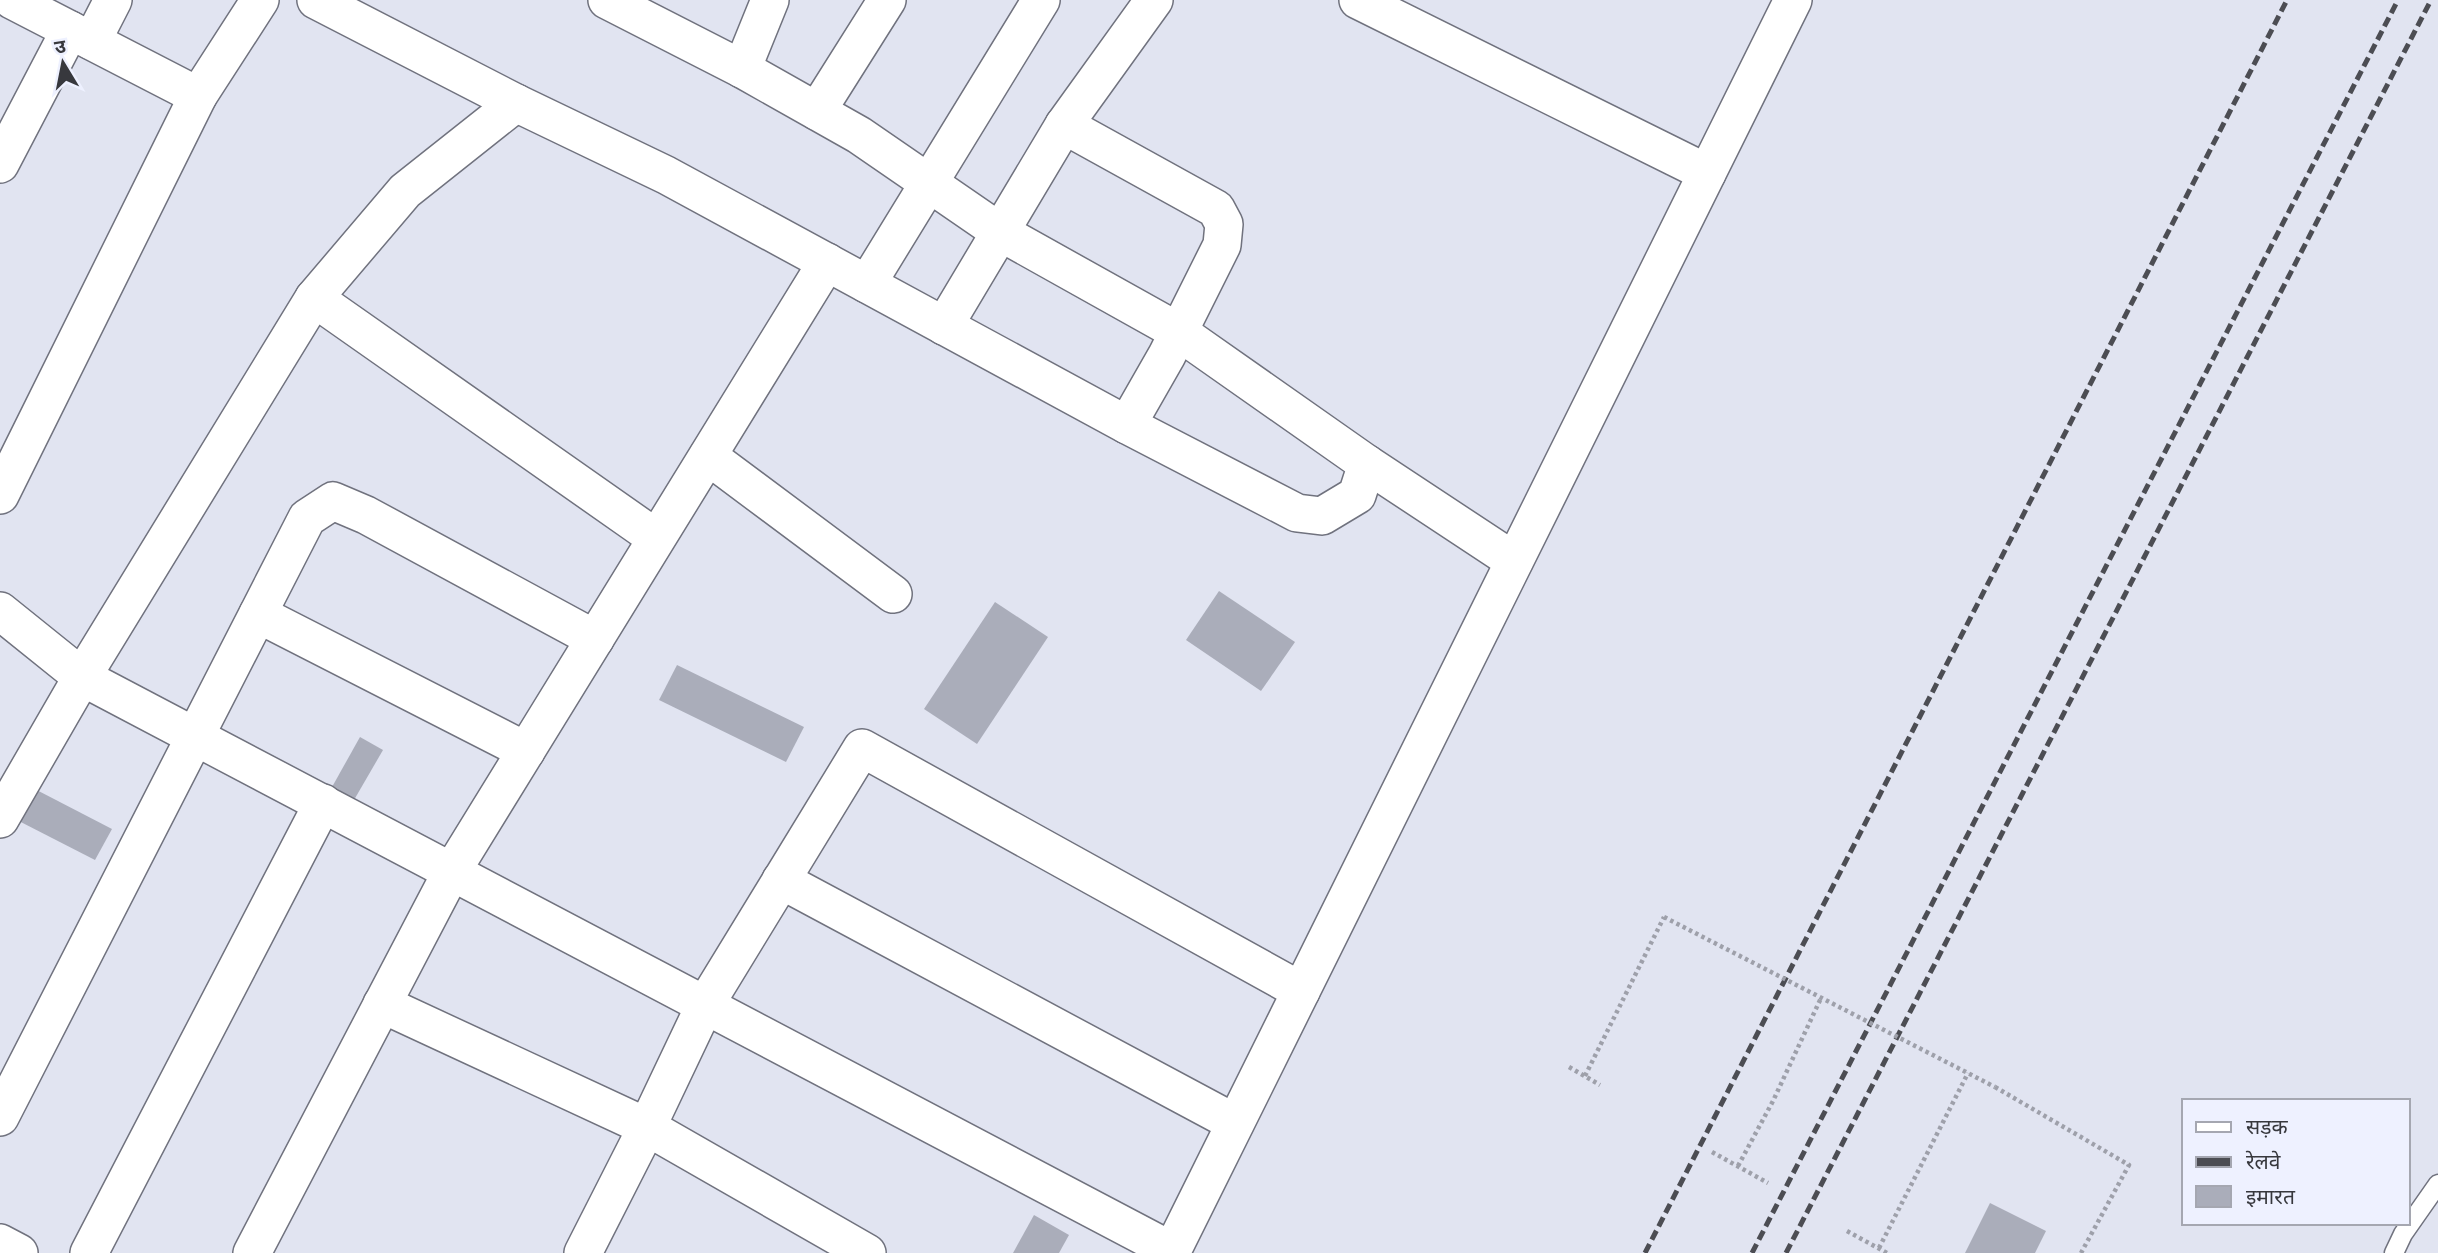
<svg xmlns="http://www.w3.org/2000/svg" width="2438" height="1253" font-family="Lato,'Noto Sans Devanagari',sans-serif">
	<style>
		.building { fill: #aaadba }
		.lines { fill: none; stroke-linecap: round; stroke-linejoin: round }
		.lane-casing { stroke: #70727e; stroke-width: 21 }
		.street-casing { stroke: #70727e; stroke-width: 40 }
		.path { stroke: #9ea0aa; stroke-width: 4.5; stroke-dasharray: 3.5 3.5; stroke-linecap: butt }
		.lane { stroke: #fff; stroke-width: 18 }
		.street { stroke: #fff; stroke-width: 37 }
		.rail { stroke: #4c4d53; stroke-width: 5; stroke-dasharray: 10 5; stroke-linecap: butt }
		.path-bridge { stroke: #9ea0aa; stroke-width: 4.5; stroke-dasharray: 3.5 3.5; stroke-linecap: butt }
	</style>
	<rect width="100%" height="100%" fill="#e1e4f1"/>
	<g class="building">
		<polygon points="1219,591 1295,642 1261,691 1186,640"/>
		<polygon points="995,602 1048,637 977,744 924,709"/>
		<polygon points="677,665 804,727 786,762 659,700"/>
		<polygon points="360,737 383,750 354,800 332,787"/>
		<polygon points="27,785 112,829 95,860 11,817"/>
		<polygon points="1990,1203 2046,1231 2035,1253 1965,1253"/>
		<polygon points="1034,1215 1069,1235 1059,1253 1013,1253"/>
	</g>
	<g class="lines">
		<defs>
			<polyline id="lane" points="2394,1253 2403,1234 2438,1184"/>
			<g id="street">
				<polyline points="12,0 198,96"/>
				<polyline points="316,0 516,103 666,175 1127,425 1297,513 1322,516 1357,495 1367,464 1179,332 1000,232 859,135 742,69 607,0"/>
				<polyline points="1358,0 1707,173"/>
				<polyline points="92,41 113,0"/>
				<polyline points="742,69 770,0"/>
				<polyline points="817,111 887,0"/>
				<polyline points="1064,125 1216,209 1224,224 1222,245 1167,355 1127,425"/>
				<polyline points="0,164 70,30"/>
				<polyline points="867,284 1041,0"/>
				<polyline points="314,298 656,538"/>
				<polyline points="944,326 1064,125 1154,0"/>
				<polyline points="708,456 893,594"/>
				<polyline points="1367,464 1514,561"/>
				<polyline points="0,495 198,96 260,0"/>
				<polyline points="0,611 82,677 1172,1251"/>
				<polyline points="258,614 526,751"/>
				<polyline points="0,819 82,677 314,298 405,191 516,103"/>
				<polyline points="781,880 1235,1123"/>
				<polyline points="382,1004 647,1127 867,1253"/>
				<polyline points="0,1117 307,518 333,501 366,515 595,639"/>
				<polyline points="0,1243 19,1253"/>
				<polyline points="89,1253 323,803"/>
				<polyline points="252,1253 452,871 827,262"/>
				<polyline points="583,1253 647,1127 705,1005 862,748 1301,991"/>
				<polyline points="1171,1253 1793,0"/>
			</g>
		</defs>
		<use href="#lane" class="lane-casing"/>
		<use href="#street" class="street-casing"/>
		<g class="path">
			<polyline points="1569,1067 1600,1085"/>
			<polyline points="1585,1076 1664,917"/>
			<polyline points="1995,1087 2129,1165 2081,1253"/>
			<polyline points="1712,1152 1768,1183"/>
			<polyline points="1738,1166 1773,1101 1821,998"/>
			<polyline points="1847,1231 1887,1253"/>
			<polyline points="1879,1248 1968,1073"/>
		</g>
		<use href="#lane" class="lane"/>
		<use href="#street" class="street"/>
		<g class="rail">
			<polyline points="1645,1253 2287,0"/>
			<polyline points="1752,1253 2398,0"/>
			<polyline points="1786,1253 2431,0"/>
		</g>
		<polyline class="path-bridge" points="1664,917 1995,1087"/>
	</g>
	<rect x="2182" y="1099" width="228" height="126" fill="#eef1ff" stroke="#a5a7b1" stroke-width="2"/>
	<rect x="2196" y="1122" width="35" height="10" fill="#ffffff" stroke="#a5a7b1" stroke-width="2"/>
	<text x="2246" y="1134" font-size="21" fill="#37383d">सड़क</text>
	<rect x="2196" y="1157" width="35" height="10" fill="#4c4d53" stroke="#a5a7b1" stroke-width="2"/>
	<text x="2246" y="1169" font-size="21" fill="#37383d">रेलवे</text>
	<rect x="2196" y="1186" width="35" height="21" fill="#aaadba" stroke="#a5a7b1" stroke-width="2"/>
	<text x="2246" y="1204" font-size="21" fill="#37383d">इमारत</text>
	<g transform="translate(63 63) rotate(350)" stroke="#eef1ff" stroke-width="5" paint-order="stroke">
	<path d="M0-5L12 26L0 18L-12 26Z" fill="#37383d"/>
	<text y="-10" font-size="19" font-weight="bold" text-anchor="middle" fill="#37383d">उ</text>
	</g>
</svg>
